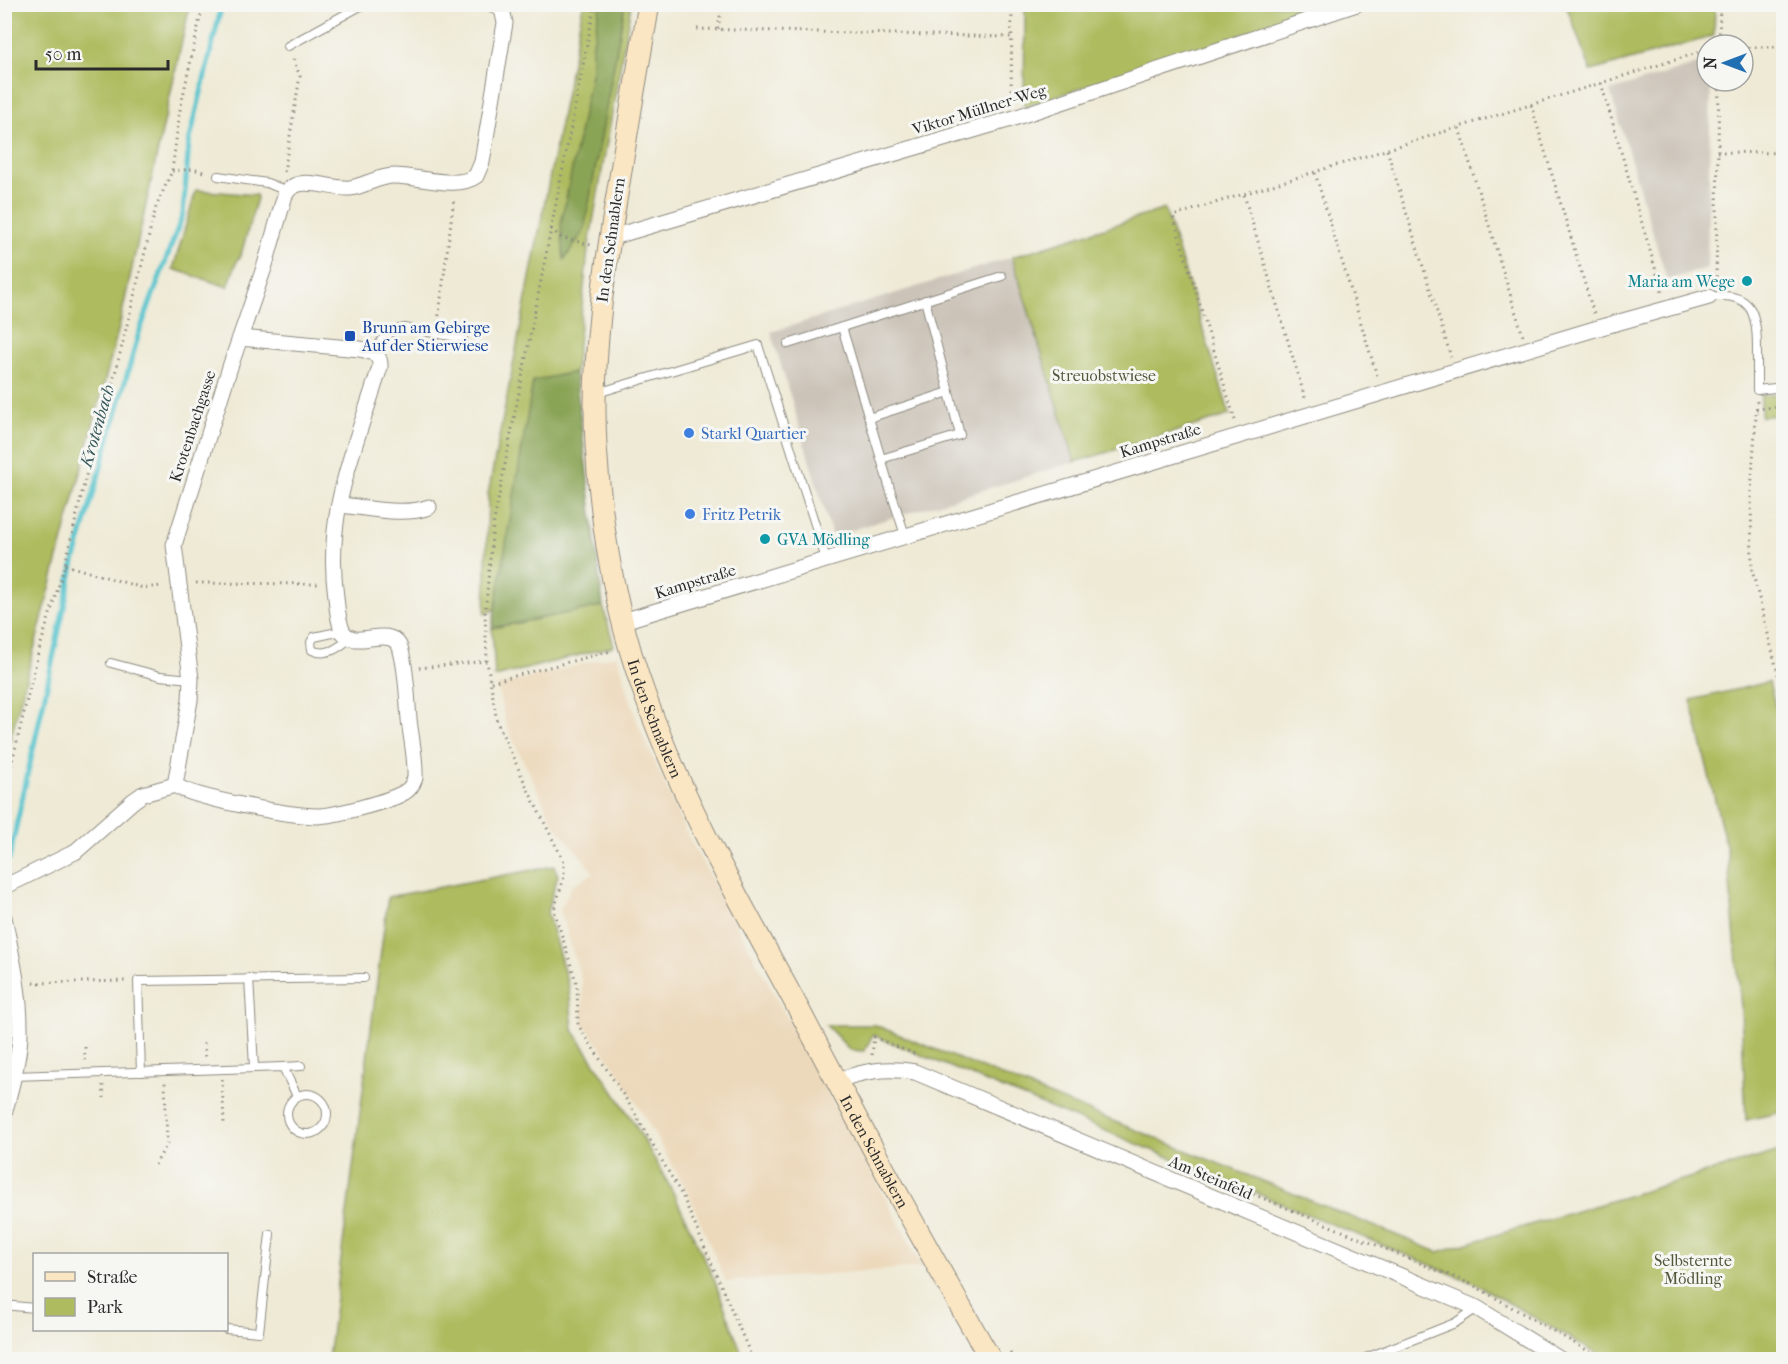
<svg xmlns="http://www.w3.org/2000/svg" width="1788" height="1364" font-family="'IM FELL French Canon',serif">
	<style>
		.built { fill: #ecd8ba }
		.industrial { fill: #cbc3b8 }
		.green { fill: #aebc5f; stroke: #6c7445; stroke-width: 1.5 }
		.forest { fill: #8aa456; stroke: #5a6840; stroke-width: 1.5 }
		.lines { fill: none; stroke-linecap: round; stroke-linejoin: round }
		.stream { stroke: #58c5cf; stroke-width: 5 }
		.lane-casing { stroke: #8d8a80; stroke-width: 10 }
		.street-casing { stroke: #8d8a80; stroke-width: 17 }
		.secondary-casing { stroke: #8d8a80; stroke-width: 23 }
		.path { stroke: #8d8a80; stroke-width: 3; stroke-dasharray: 1.5 4.5; stroke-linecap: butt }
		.lane { stroke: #fff; stroke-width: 8 }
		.street { stroke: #fff; stroke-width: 15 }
		.secondary { stroke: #fbe6c3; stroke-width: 21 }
		.culture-dot { fill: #0f9aa8; stroke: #f6f6f2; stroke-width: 2 }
		.transit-dot { fill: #1a4fb4; stroke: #f6f6f2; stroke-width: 2 }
		.shop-dot { fill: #3f7fe0; stroke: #f6f6f2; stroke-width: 2 }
		.labels { text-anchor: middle; stroke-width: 6; stroke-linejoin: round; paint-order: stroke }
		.street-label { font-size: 16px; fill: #2b2b2b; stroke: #f6f6f2 }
		.culture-label { font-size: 16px; fill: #0d838f; stroke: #f6f6f2; text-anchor: end }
		.transit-label { font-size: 16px; fill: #164399; stroke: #f6f6f2; text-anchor: start }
		.park-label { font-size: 16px; fill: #52563b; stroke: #f6f6f2 }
		.shop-label { font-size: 16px; fill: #366cbe; stroke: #f6f6f2; text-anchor: start }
		.water-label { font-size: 18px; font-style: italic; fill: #38595c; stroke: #f6f6f2 }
	</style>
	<rect width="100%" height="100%" fill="#f6f6f2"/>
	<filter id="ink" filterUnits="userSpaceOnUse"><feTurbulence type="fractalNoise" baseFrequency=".0167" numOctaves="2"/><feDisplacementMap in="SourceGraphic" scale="12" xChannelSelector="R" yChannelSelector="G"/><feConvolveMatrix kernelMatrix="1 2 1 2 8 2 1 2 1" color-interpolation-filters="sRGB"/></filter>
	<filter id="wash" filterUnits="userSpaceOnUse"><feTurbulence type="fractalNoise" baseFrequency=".008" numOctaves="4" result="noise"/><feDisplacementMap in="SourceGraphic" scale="24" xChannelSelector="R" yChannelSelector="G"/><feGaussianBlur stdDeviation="1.35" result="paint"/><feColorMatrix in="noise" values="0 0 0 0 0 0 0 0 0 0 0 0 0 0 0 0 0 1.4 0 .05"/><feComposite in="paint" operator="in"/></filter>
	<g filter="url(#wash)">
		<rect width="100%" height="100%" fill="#efead6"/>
		<polygon class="built" points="617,655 638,724 686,832 923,1267 726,1282 689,1195 620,1074 583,1023 582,982 560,910 572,885 594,873 554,824 506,725 497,686"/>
		<g class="industrial">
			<polygon points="1707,61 1707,81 1711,81 1707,268 1667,280 1610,91"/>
			<polygon points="1012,257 1075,462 832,536 771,332"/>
		</g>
		<g class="green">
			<polygon points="5,4 190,5 119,327 5,759"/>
			<polygon points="583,5 631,5 588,250 575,372 541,587 485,614 488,494"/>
			<polygon points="1025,5 1330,5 1024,107"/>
			<polygon points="1566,5 1715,5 1714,36 1591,71"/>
			<polygon points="196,190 256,195 257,198 240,258 238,258 228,287 173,269"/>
			<polygon points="1165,209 1230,415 1075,462 1012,257"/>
			<polygon points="1783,393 1783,414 1761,417 1761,396"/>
			<polygon points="603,606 614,646 495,677 492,628"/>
			<polygon points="1769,682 1784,741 1783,1112 1746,1120 1741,1008 1727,850 1691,700"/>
			<polygon points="554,866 558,875 547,912 569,988 573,1030 633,1121 674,1194 714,1279 744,1359 328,1359 388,897"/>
			<polygon points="826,1025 875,1025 1438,1252 1783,1150 1783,1359 1606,1359 1474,1283 873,1035 864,1051 850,1050"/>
		</g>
		<g class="forest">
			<polygon points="600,5 625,5 584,231 564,260 561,224 592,69 592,48"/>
			<polygon points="575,372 603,606 492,628 533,381"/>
		</g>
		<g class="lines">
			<polyline class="stream" points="9,859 74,562 139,333 183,214 189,143 222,4"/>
		</g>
	</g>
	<g filter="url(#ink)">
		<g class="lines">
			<defs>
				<g id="lane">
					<polyline points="288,46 364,4"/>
					<polyline points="218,176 267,183 287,191"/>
					<path d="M1709,297C1751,291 1757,312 1757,347C1757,362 1757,376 1757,390L1784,387"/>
					<polyline points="925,300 949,392"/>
					<polyline points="842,327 1002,276"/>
					<polyline points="788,344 842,327 890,489 905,535"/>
					<path d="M375,353C381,338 388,330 405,328L463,338"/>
					<polyline points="597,393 758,345 826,559"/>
					<polyline points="869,418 949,392 960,435 881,459"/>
					<path d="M342,631L314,637L311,642L312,650C326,657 339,648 350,638"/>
					<polyline points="111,663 160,676 191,679"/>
					<polyline points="249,978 254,1067"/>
					<polyline points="4,996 18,1000"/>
					<polyline points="283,1067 301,1066"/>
					<polyline points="141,1072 138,981 364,978"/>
					<polyline points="13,1076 283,1067 297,1096"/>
					<circle cx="307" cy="1114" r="20"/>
					<polyline points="4,1305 34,1308"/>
					<polyline points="226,1329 259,1332 270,1234"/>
					<polyline points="1361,1360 1455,1323 1477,1308"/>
				</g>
				<g id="street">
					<polyline points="609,238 1011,119 1357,4"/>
					<path d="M339,505C367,507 402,517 429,507"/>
					<polyline points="623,621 1598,328 1709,297"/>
					<path d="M175,785L190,700L191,679L174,545L230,367L265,265L285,195C297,172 330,190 350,188C365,186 378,176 394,176C418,176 457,190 476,176L482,162L505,23L502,9L492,4"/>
					<path d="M175,785C192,798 292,816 317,816C333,816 391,801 405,792C410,789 413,784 415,778C416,758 411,739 409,719C407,697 407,673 401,651C400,645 396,640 390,638C376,633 353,647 343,632C338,622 337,608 336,597C324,512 356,446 380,367C381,353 371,352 360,349L240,338"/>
					<polyline points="4,887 75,852 133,801 143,794 175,785"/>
					<path d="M4,917C11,953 20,990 20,1027C21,1054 11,1087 4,1114"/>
					<path d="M836,1081C863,1071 886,1067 915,1072L1477,1308L1561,1360"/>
				</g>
				<g id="secondary">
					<path id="s1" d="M649,4C639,62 629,119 620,177C605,265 591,355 596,445C601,531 617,620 647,701C686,809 744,908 798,1008C860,1126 924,1244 991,1360"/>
				</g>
			</defs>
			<use href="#lane" class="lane-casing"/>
			<use href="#street" class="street-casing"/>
			<use href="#secondary" class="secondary-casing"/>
			<g class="path">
				<polyline points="595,4 493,526 485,614 487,661 497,722 529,792 564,862 564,877 554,910 577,985 578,1025 633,1110 683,1197 753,1360"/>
				<polyline points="697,29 1011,37"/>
				<polyline points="718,29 722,4"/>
				<polyline points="1719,45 1720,4"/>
				<polyline points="1743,47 1784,47"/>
				<polyline points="1601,83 1663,295"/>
				<polyline points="1011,102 1012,4"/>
				<polyline points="1531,105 1594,314"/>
				<polyline points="1459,128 1523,336"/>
				<polyline points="1387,150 1451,357"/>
				<polyline points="1717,152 1784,153"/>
				<polyline points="172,171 193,169 207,173"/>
				<polyline points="284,172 300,76 292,56"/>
				<polyline points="1315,173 1378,379"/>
				<polyline points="1244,195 1306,401"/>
				<polyline points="551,229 560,237 591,245"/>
				<polyline points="1716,283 1719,81"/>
				<polyline points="438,322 454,198"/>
				<polyline points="1757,401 1751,492 1752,570 1784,698"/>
				<polyline points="1756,409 1784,406"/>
				<polyline points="1235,420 1173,216 1707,50"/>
				<polyline points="65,565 143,588 162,586"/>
				<polyline points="196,583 318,584"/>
				<polyline points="419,668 487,661"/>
				<polyline points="491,682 611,651"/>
				<polyline points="4,795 39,650 65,565 93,446 113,382 156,207 172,171 180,110 203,4"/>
				<polyline points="33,983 126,981"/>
				<polyline points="204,1043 205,1059"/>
				<polyline points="85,1047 85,1060"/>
				<polyline points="872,1055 874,1037 917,1055"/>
				<polyline points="222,1079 224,1123"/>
				<polyline points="103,1085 104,1098"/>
				<polyline points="155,1165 167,1144 165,1082"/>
				<polyline points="1231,1185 1473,1285 1604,1360"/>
				<polyline points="1010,1353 1014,1360"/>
			</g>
			<use href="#lane" class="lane"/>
			<use href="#street" class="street"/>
			<use href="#secondary" class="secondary"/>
		</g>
	</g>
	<g class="culture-dot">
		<circle cx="1747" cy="281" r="6"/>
		<circle cx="765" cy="539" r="6"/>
	</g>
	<rect class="transit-dot" x="344" y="330" width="12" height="12" rx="3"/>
	<g class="shop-dot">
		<circle cx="689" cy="433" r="6"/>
		<circle cx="690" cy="514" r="6"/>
	</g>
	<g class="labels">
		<g class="street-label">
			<text transform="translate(979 109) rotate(-17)" y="6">Viktor Müllner-Weg</text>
			<text transform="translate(610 240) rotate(-82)" y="6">In den Schnablern</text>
			<text transform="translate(192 426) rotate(-72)" y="6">Krotenbachgasse</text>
			<text transform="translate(1160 440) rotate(-17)" y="6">Kampstraße</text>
			<text transform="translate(695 581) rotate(-17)" y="6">Kampstraße</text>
			<text dy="6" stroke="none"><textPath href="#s1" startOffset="726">In den Schnablern</textPath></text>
			<text dy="6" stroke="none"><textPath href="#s1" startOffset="1212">In den Schnablern</textPath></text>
			<text transform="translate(1211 1177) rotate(23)" y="6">Am Steinfeld</text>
		</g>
		<g class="culture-label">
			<text x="1735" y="287">Maria am Wege</text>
			<text x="777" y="545" text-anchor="start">GVA Mödling</text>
		</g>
		<g class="transit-label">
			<text x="362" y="333">Brunn am Gebirge<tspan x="362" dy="18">Auf der Stierwiese</tspan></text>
		</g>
		<g class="park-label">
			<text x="1104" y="381">Streuobstwiese</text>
			<text x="1693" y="1266">Selbsternte<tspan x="1693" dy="18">Mödling</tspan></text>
		</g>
		<g class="shop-label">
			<text x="701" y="439">Starkl Quartier</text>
			<text x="702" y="520">Fritz Petrik</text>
		</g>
		<g class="water-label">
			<text transform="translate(97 426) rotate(-74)" y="6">Krotenbach</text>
		</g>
	</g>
	<rect width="1788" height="1364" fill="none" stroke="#f6f6f2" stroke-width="24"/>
	<rect x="33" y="1253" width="195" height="78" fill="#f6f6f2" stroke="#a5a5a2" stroke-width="1.5"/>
	<rect x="45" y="1272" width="30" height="9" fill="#fbe6c3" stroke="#a5a5a2" stroke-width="1.5"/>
	<text x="87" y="1283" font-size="18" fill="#2b2b2b">Straße</text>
	<rect x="45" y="1298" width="30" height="18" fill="#aebc5f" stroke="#a5a5a2" stroke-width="1.5"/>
	<text x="87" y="1313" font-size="18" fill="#2b2b2b">Park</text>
	<g transform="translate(1725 63) rotate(270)"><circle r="28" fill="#f6f6f2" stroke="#a5a5a2" stroke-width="1.5"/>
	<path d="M0-4.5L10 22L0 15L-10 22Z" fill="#1f6fb2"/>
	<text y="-9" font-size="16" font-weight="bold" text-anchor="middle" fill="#2b2b2b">N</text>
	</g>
	<path d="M36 60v9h132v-9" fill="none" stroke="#2b2b2b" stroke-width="3"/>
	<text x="45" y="60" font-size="18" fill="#2b2b2b" stroke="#f6f6f2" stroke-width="4.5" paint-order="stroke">50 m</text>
</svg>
